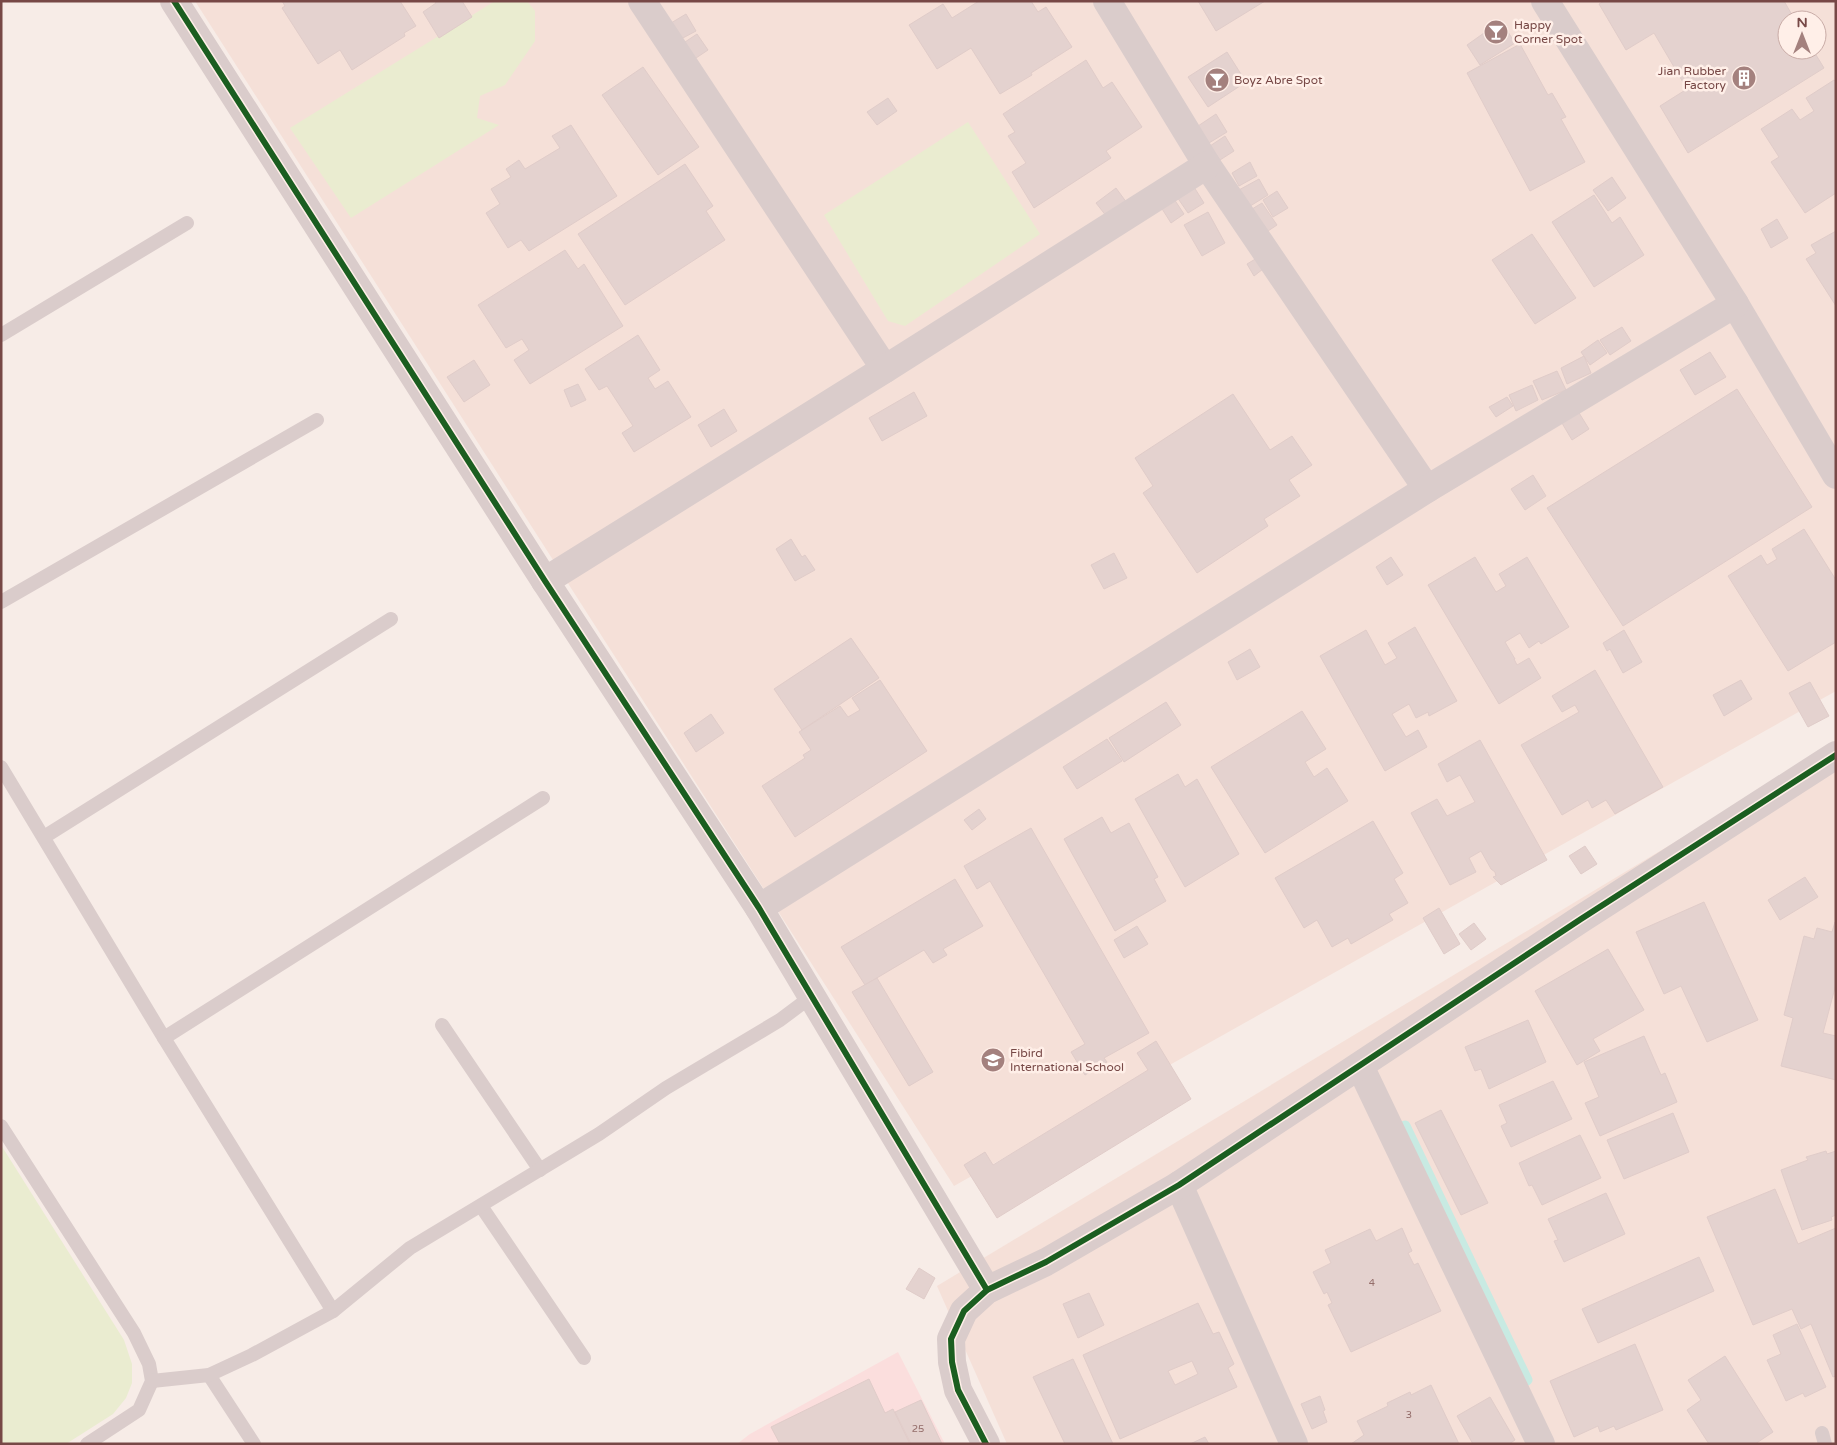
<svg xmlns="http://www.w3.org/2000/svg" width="1837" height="1445" font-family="'Varela Round',sans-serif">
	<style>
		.residential { fill: #f5e0d8; fill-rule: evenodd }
		.commercial { fill: #fbdedd }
		.green { fill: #eaecd0 }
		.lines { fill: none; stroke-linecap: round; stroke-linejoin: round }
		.stream { stroke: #c8eae2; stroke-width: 11 }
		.building { fill: #e4d2cf; stroke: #e0ccc9; fill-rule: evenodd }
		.service { stroke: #dacccb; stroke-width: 14 }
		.minor { stroke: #dacccb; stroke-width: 28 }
		.cycleway-casing { stroke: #ffefe8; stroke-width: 9 }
		.cycleway { stroke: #1b5e20; stroke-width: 6 }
		.labels { text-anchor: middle; stroke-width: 5; stroke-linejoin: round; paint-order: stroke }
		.number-label { font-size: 10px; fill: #946d6a }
		.poi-label { font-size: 12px; fill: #774846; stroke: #ffefe8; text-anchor: start }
	</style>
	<rect width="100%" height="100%" fill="#f7ece7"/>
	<g class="residential">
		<path d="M195,1H1836V691L954,1186ZM1787,20H1817V50H1787Z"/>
		<polygon points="1836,745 1836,1444 1007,1444 937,1286"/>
	</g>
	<polygon class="commercial" points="898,1352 945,1444 737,1444 750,1434"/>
	<g class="green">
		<polygon points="495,1 527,1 535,11 535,41 505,85 480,96 477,118 499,125 351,218 290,128"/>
		<polygon points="968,122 1040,234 905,326 888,321 824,215"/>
		<polygon points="1,1145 124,1340 132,1364 132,1383 126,1398 113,1414 66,1444 1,1444"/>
	</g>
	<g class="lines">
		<polyline class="stream" points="1405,1126 1527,1380"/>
	</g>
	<g class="building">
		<polygon points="282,1 400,1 416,26 404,33 405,36 352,70 340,50 318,64 282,8 285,6"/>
		<polygon points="435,1 462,1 472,17 439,38 423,12 436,3"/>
		<polygon points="979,1 1031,1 1038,12 1046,7 1072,47 1031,73 1032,75 1000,94 971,48 937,69 909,25 943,4 952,18"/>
		<polygon points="1198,1 1265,1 1216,31"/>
		<polygon points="1604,1 1784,1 1795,20 1787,20 1787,50 1813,50 1824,68 1688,153 1660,106 1687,89 1654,33 1626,50 1599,4"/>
		<polygon points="686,14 696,31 681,39 671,23"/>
		<polygon points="1501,21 1515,43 1480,65 1467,45"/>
		<polygon points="697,34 708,50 693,60 682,44"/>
		<polygon points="1520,44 1548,95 1552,93 1566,117 1561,119 1585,162 1530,191 1467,73"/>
		<polygon points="1227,52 1246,82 1208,107 1188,77"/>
		<polygon points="1086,60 1103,88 1112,82 1142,127 1106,151 1111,158 1034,208 1012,172 1026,163 1008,136 1015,132 1003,114"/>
		<polygon points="643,67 699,147 658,175 602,95"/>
		<polygon points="1834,80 1836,82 1836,193 1805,213 1771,162 1779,157 1761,129 1792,109 1800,120 1814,111 1806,98"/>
		<polygon points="888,98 897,111 877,125 867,112"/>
		<polygon points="1216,114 1227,132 1209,143 1198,126"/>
		<polygon points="571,125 617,196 529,251 521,240 508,248 486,213 500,204 491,189 511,177 506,169 519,160 525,169 560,148 552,136"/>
		<polygon points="1225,136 1234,151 1220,160 1210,146"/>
		<polygon points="1250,162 1257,176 1239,186 1232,173"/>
		<polygon points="685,164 713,206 706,211 725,240 625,305 578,234"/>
		<polygon points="1612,177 1626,198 1608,211 1593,190"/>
		<polygon points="1259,179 1268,195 1247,208 1237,191"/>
		<polygon points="1194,187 1204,203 1188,213 1177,197"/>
		<polygon points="1116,188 1127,203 1107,217 1096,203"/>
		<polygon points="1277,191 1288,208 1273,217 1263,200"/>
		<polygon points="1594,195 1612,223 1620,217 1644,255 1594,287 1552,222"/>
		<polygon points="1172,196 1184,214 1171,223 1159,204"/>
		<polygon points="1262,203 1277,225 1262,235 1247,212"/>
		<polygon points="1208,212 1225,243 1202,256 1184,225"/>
		<polygon points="1777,219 1788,238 1771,248 1761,229"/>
		<polygon points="1836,231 1836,306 1806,259 1816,253 1811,245"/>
		<polygon points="1532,234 1576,298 1535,324 1492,260"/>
		<polygon points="565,250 578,269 584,264 623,326 530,384 514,360 529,350 522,339 506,348 478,305"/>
		<polygon points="1257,258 1263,269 1254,276 1247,264"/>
		<polygon points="1622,327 1631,341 1610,355 1600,340"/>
		<polygon points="638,335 660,370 648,378 655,389 668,381 691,417 634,452 622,433 633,426 607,386 599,390 585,369"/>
		<polygon points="1598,340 1607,353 1590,365 1581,352"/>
		<polygon points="1710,352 1726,377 1695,395 1680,370"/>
		<polygon points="1584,356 1591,373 1567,384 1561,368"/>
		<polygon points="474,360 490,385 464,402 447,377"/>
		<polygon points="1557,371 1566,390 1542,400 1533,381"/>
		<polygon points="578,384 586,400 571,407 564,390"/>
		<polygon points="1532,385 1538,400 1516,411 1509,395"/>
		<polygon points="1737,389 1812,507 1623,626 1547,508"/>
		<polygon points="914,392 927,416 882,441 869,418"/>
		<polygon points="1233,394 1270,450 1292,436 1312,465 1289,480 1300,496 1264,519 1268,526 1197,573 1143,493 1153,486 1135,458"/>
		<polygon points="1507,397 1513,406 1496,417 1489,407"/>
		<polygon points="1576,408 1589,429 1572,440 1559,418"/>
		<polygon points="724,409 737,431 711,447 698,425"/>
		<polygon points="1533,475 1546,496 1525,510 1511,489"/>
		<polygon points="1804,529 1836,580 1836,642 1788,671 1728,576 1761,555 1767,565 1777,559 1772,549"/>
		<polygon points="791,539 802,557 805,555 815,570 795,581 776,549"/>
		<polygon points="1114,553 1127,578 1104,589 1091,565"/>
		<polygon points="1391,557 1403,575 1387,585 1376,567"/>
		<polygon points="1475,557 1496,592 1506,586 1499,574 1527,557 1569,627 1541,644 1539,641 1529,648 1520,633 1505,642 1515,659 1514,659 1517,665 1529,658 1541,678 1499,704 1428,585"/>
		<polygon points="1415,627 1457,701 1429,716 1428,712 1416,718 1409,704 1392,714 1406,737 1418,730 1427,747 1385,771 1320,656 1366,630 1385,665 1397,658 1388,643"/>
		<polygon points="1624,630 1642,662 1623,673 1610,649 1607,651 1603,643"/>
		<polygon points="851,638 879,678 802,730 774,689"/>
		<polygon points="1250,649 1260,667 1237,680 1228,662"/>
		<polygon points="1595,670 1663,787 1615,814 1606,800 1592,808 1588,800 1562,815 1521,745 1579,712 1575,705 1562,712 1552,696"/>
		<polygon points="880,680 927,751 795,837 762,786 805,758 803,755 811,750 799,732 840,706 848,717 860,710 852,698"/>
		<polygon points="1741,680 1752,699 1724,716 1713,695"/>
		<polygon points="1810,682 1829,716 1808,727 1789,693"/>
		<polygon points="1166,702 1181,725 1124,762 1109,738"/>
		<polygon points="1302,711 1326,749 1305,762 1314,777 1327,768 1348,801 1265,853 1211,767"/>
		<polygon points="711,714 724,733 696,752 684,733"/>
		<polygon points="1107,739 1122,761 1077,789 1063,767"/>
		<polygon points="1480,740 1547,860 1501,885 1493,877 1496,876 1495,872 1491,869 1481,851 1469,858 1476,872 1450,885 1411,813 1437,799 1447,816 1475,802 1460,775 1447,782 1438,764"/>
		<polygon points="1178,774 1185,787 1197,779 1239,854 1185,887 1135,799"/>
		<polygon points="979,809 986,819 972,830 964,820"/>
		<polygon points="1102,817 1111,833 1129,823 1158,877 1154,879 1166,901 1115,931 1064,839"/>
		<polygon points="1373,821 1403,873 1394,879 1408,903 1389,914 1393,920 1351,944 1348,938 1332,947 1317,920 1304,928 1275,878"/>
		<polygon points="1031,828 1149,1033 1104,1058 1107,1062 1085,1075 1071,1052 1085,1044 990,881 977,889 964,866"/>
		<polygon points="1585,846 1597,864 1581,874 1569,856"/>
		<polygon points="1805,877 1818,897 1780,920 1768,900"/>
		<polygon points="955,879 983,926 943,949 947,955 933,963 924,950 865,985 841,947"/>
		<polygon points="1704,902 1758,1020 1707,1042 1681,986 1664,994 1636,932"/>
		<polygon points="1439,908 1460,944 1444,954 1423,918"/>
		<polygon points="1835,922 1836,984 1823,1033 1836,1036 1836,1080 1781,1066 1793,1018 1784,1015 1804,936 1814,939 1817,928 1832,932"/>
		<polygon points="1474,923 1486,939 1471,950 1459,934"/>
		<polygon points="1137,926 1148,944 1124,958 1114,940"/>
		<polygon points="1608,949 1644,1010 1593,1039 1600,1051 1577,1065 1535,991"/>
		<polygon points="877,978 933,1072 909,1086 852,992"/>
		<polygon points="1528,1020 1546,1062 1489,1089 1481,1069 1475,1071 1465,1047"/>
		<polygon points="1644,1036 1661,1075 1665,1073 1677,1102 1600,1136 1585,1103 1599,1097 1584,1062"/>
		<polygon points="1156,1041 1191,1099 997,1218 964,1165 985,1152 993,1165 1148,1070 1137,1053"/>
		<polygon points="1553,1081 1572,1119 1511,1147 1501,1126 1507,1123 1499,1105"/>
		<polygon points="1441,1110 1488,1203 1461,1215 1415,1123"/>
		<polygon points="1673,1113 1689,1152 1624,1179 1607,1140"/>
		<polygon points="1580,1135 1601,1178 1542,1205 1532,1185 1529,1186 1519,1163"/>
		<polygon points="1826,1151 1827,1154 1836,1151 1836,1215 1831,1217 1832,1220 1802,1230 1781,1170 1808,1160 1806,1157"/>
		<polygon points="1775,1189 1798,1244 1836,1228 1836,1376 1833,1377 1811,1324 1801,1329 1792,1309 1753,1325 1707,1217"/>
		<polygon points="1606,1193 1625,1234 1564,1262 1554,1241 1558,1240 1548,1219"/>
		<polygon points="1402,1228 1412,1251 1408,1253 1414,1265 1418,1263 1441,1311 1351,1352 1328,1305 1332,1303 1327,1292 1324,1294 1313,1272 1331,1263 1325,1250 1370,1229 1376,1241"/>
		<polygon points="1699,1257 1714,1291 1598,1343 1582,1309"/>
		<polygon points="919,1268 935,1278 924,1299 906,1289"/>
		<polygon points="1089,1293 1104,1325 1078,1338 1063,1304"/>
		<path d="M1198,1303L1213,1334L1219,1332L1234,1364L1228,1368L1237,1387L1120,1439L1083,1355ZM1192,1361L1198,1374L1175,1385L1168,1371Z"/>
		<polygon points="1797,1324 1826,1387 1805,1397 1803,1393 1786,1401 1767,1360 1781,1354 1773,1335"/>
		<polygon points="1635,1344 1663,1410 1616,1430 1614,1426 1600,1432 1598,1426 1574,1437 1550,1381"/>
		<polygon points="1725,1356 1773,1432 1755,1444 1709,1444 1687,1410 1701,1400 1688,1380"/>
		<polygon points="1073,1359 1113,1444 1065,1444 1033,1377"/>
		<polygon points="869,1379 885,1413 893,1409 910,1444 780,1444 771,1427"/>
		<polygon points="1431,1385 1459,1444 1351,1444 1364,1435 1357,1421 1388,1406 1387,1403 1410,1392 1411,1395"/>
		<polygon points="1320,1396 1325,1410 1323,1411 1327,1422 1312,1429 1301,1404"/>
		<polygon points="1490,1397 1515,1440 1509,1444 1473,1444 1457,1416"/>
		<polygon points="921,1400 942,1444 911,1444 895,1412"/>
		<polygon points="1205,1437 1209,1444 1190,1444"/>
	</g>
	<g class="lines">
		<g class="service">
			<polyline points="1,335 187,223"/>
			<polyline points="1,602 317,420"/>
			<polyline points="1,767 164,1038 333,1311"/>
			<polyline points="44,837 391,619"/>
			<polyline points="442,1025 540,1170"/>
			<polyline points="164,1038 543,798"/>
			<polyline points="1,1126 134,1333 149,1364 152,1381 139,1410 87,1444"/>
			<polyline points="481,1206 584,1358"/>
			<polyline points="209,1375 254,1444"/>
			<polyline points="152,1381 209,1375 252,1355 333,1311 410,1248 599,1134 666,1088 780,1020 812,996"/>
			<polyline points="1822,1433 1825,1444"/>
		</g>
		<g class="minor">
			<polyline points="174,1 545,581 759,908 987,1290"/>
			<polyline points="642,1 885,369"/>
			<polyline points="1107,1 1207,165 1427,489"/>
			<polyline points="1545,1 1735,304 1836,475"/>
			<polyline points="545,581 885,369 1207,165"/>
			<polyline points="759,908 1427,489 1735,304"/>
			<polyline points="1360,1066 1541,1444"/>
			<polyline points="1179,1185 1294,1444"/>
			<polyline points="986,1444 958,1390 952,1362 951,1339 964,1311 987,1290 1046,1262 1179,1185 1581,919 1836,755"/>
		</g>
		<defs>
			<g id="cycleway">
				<polyline points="174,1 545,581 759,908 987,1290"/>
				<polyline points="986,1444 958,1390 952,1362 951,1339 964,1311 987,1290 1046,1262 1179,1185 1581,919 1836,755"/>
			</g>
		</defs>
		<use href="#cycleway" class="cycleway-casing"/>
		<use href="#cycleway" class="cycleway"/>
	</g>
	<defs>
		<symbol id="bar-disc" viewBox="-11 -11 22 22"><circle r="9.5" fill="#a4817e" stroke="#ffefe8"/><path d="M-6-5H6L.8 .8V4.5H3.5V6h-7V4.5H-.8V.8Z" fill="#fff"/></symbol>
		<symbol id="building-disc" viewBox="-11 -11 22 22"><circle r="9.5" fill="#a4817e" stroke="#ffefe8"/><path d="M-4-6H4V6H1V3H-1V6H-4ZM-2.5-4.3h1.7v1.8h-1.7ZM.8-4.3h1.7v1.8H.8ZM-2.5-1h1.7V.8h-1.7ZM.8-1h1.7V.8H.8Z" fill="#fff"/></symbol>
		<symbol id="school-disc" viewBox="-11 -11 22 22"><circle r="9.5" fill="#a4817e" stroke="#ffefe8"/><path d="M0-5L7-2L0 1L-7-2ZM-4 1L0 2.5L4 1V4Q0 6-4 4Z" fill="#fff"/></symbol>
	</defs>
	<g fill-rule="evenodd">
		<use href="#bar-disc" x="1482" y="18" width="28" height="28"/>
		<use href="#building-disc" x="1730" y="64" width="28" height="28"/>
		<use href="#bar-disc" x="1203" y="66" width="28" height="28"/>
		<use href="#school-disc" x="979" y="1046" width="28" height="28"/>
	</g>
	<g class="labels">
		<g class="number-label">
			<text x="1372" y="1286">4</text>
			<text x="1409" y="1418">3</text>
			<text x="918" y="1432">25</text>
		</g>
		<g class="poi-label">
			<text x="1514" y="29">Happy<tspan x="1514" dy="14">Corner Spot</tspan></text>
			<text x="1726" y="75" text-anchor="end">Jian Rubber<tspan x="1726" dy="14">Factory</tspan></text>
			<text x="1234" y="84">Boyz Abre Spot</text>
			<text x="1010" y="1057">Fibird<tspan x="1010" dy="14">International School</tspan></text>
		</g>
	</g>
	<rect width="1837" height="1445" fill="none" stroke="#774846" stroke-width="5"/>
	<g transform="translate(1802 35)"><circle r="24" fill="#ffefe8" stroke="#c9aca7"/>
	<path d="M0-4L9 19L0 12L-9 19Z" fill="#a4817e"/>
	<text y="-8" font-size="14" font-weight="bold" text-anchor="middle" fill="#774846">N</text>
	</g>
</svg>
